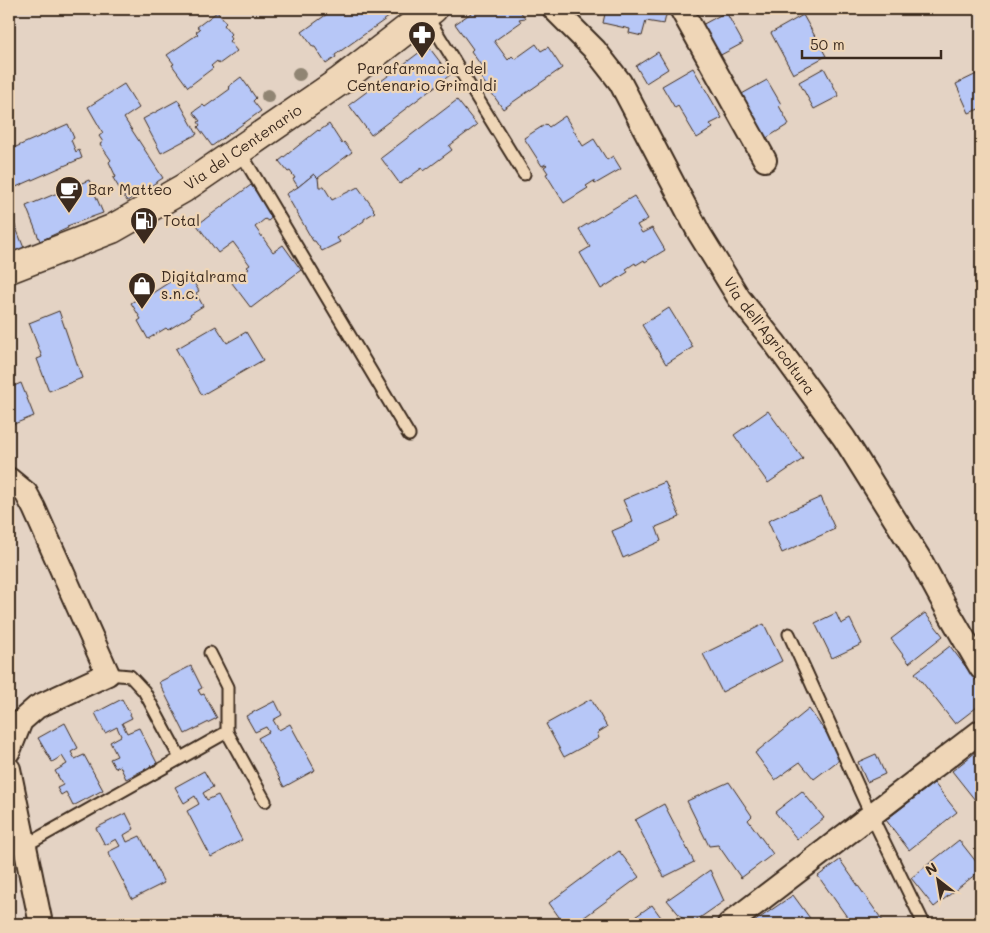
<svg xmlns="http://www.w3.org/2000/svg" width="990" height="933" font-family="Mali,sans-serif">
	<style>
		.building { fill: #b7c7f7; stroke: #3b2a1e }
		.lines { fill: none; stroke-linecap: round; stroke-linejoin: round }
		.lane-casing { stroke: #3b2a1e; stroke-width: 15 }
		.street-casing { stroke: #3b2a1e; stroke-width: 26 }
		.secondary-casing { stroke: #3b2a1e; stroke-width: 31 }
		.lane { stroke: #efd6b7; stroke-width: 11 }
		.street { stroke: #efd6b7; stroke-width: 22 }
		.secondary { stroke: #efd6b7; stroke-width: 28 }
		.tree { fill: #908573 }
		.labels { text-anchor: middle; stroke-width: 4.5; stroke-linejoin: round; paint-order: stroke }
		.poi-label { font-size: 15px; fill: #3b2a1e; stroke: #efd6b7; text-anchor: start }
		.street-label { font-size: 15px; fill: #3b2a1e; stroke: #efd6b7 }
	</style>
	<rect width="100%" height="100%" fill="#e4d3c4"/>
	<filter id="ink" filterUnits="userSpaceOnUse"><feTurbulence type="fractalNoise" baseFrequency=".02" numOctaves="2"/><feDisplacementMap in="SourceGraphic" scale="10" xChannelSelector="R" yChannelSelector="G"/><feConvolveMatrix kernelMatrix="1 2 1 2 8 2 1 2 1" color-interpolation-filters="sRGB"/></filter>
	<g filter="url(#ink)">
		<g class="building">
			<polygon points="334,9 400,9 335,55 336,57 326,64 315,47 313,47 302,32"/>
			<polygon points="477,9 523,9 520,11 525,18 519,19 521,22 494,41 508,60 512,56 515,59 536,44 541,51 548,47 562,68 503,109 481,78 487,74 471,51 473,49 455,24"/>
			<polygon points="606,9 662,9 667,11 664,24 646,21 642,36 629,33 630,29 603,23"/>
			<polygon points="217,12 226,23 224,25 231,34 229,36 231,39 229,41 237,51 219,64 217,61 211,66 213,68 188,87 172,65 174,64 167,55 198,34 196,32 200,29 197,27"/>
			<polygon points="726,12 743,43 717,57 700,26"/>
			<polygon points="803,15 826,56 793,74 771,33"/>
			<polygon points="428,46 450,75 371,135 349,105"/>
			<polygon points="658,52 668,69 646,83 636,66"/>
			<polygon points="693,68 722,118 710,124 713,128 697,138 678,106 675,108 662,86"/>
			<polygon points="824,68 839,96 814,109 799,82"/>
			<polygon points="981,72 981,108 969,113 956,84"/>
			<polygon points="241,77 256,98 253,101 261,111 212,146 198,127 200,125 198,122 200,121 193,112 203,105 205,107 230,89 228,87"/>
			<polygon points="767,80 781,104 779,106 789,124 765,139 740,95"/>
			<polygon points="124,84 139,108 124,118 163,178 127,201 113,178 116,177 109,162 111,160 100,144 103,142 99,136 103,133 88,107"/>
			<polygon points="178,100 197,134 161,153 143,119"/>
			<polygon points="457,100 477,125 449,146 452,150 424,171 422,168 400,184 381,158"/>
			<polygon points="565,116 583,146 594,139 607,160 613,156 621,169 595,184 594,181 586,186 588,188 564,203 546,174 548,173 544,167 547,165 546,164 542,166 524,138 546,124 549,127"/>
			<polygon points="68,124 74,138 71,140 76,152 79,150 82,158 16,187 12,178 15,177 9,164 9,150"/>
			<polygon points="329,124 342,144 344,142 352,152 318,178 314,174 298,187 293,179 295,178 290,171 288,172 279,161 318,130 319,131"/>
			<polygon points="314,174 318,178 319,187 324,187 332,200 358,187 374,209 373,210 375,212 364,219 364,221 337,238 340,242 322,251 315,241 313,241 286,194 298,187"/>
			<polygon points="89,180 103,213 67,226 68,228 40,241 26,206"/>
			<polygon points="251,185 274,216 268,221 265,219 255,227 273,252 283,245 301,270 251,308 232,283 249,269 247,267 250,265 233,242 218,253 197,225"/>
			<polygon points="634,196 648,219 637,225 642,233 652,228 665,250 645,262 644,260 636,265 635,263 626,269 628,272 601,289 580,253 590,247 579,229"/>
			<polygon points="10,213 24,248 9,254 9,214"/>
			<polygon points="189,275 199,291 196,293 203,306 190,314 191,316 168,330 166,328 148,339 138,321 141,319 131,303 150,291 151,294 179,276 181,280"/>
			<polygon points="669,308 693,347 666,364 642,325"/>
			<polygon points="59,311 82,378 49,391 37,359 42,357 29,323"/>
			<polygon points="216,326 227,343 246,332 263,360 202,395 176,349"/>
			<polygon points="21,383 34,416 9,426 9,388"/>
			<polygon points="768,411 803,459 768,483 734,435"/>
			<polygon points="665,482 680,517 656,527 661,541 623,558 612,531 633,522 623,500"/>
			<polygon points="821,497 835,529 782,553 768,521"/>
			<polygon points="836,613 841,624 850,619 862,644 832,658 815,623"/>
			<polygon points="925,613 943,636 909,663 891,639"/>
			<polygon points="764,624 782,661 722,692 703,654"/>
			<polygon points="950,646 981,687 981,704 955,724 915,673"/>
			<polygon points="191,666 202,688 198,690 201,695 204,694 217,718 185,734 159,682"/>
			<polygon points="122,699 132,718 122,723 127,733 139,728 157,763 126,779 120,766 115,768 110,759 117,756 110,742 121,736 117,727 105,733 95,713"/>
			<polygon points="591,699 607,727 597,733 599,738 564,757 546,724"/>
			<polygon points="275,701 282,715 273,720 279,730 290,724 315,770 284,787 258,738 269,732 266,727 255,732 246,716"/>
			<polygon points="809,709 832,741 839,760 814,779 800,762 775,780 755,753"/>
			<polygon points="65,723 78,748 71,752 75,759 84,755 103,790 73,806 66,792 61,795 57,788 63,785 55,771 67,764 62,756 52,762 38,738"/>
			<polygon points="981,748 981,795 975,800 952,771"/>
			<polygon points="876,754 885,774 867,782 858,762"/>
			<polygon points="204,771 213,787 203,793 207,800 218,795 242,840 211,857 187,811 199,804 195,796 184,803 175,787"/>
			<polygon points="729,782 752,816 748,820 773,854 741,878 718,845 709,846 687,801"/>
			<polygon points="934,783 957,812 909,850 886,820"/>
			<polygon points="802,791 824,818 797,839 775,812"/>
			<polygon points="664,804 694,862 664,877 635,820"/>
			<polygon points="126,813 134,829 124,835 127,842 140,836 164,883 132,899 108,852 120,846 116,839 105,845 96,828"/>
			<polygon points="959,840 981,868 981,870 934,907 911,878"/>
			<polygon points="619,851 639,877 575,924 564,924 549,903"/>
			<polygon points="840,860 885,924 852,924 818,876"/>
			<polygon points="710,870 724,901 691,924 687,924 667,900"/>
			<polygon points="793,895 812,921 807,924 751,924"/>
			<polygon points="652,905 666,924 625,924"/>
		</g>
		<g class="lines">
			<defs>
				<g id="lane">
					<polyline points="426,15 524,174"/>
					<polyline points="239,150 409,435"/>
					<polyline points="789,634 871,815 924,924"/>
					<polyline points="210,653 227,687 227,732 265,801"/>
					<polyline points="108,674 130,676 144,691 180,758"/>
					<polyline points="26,845 227,732"/>
				</g>
				<g id="street">
					<path id="s1" d="M554,9L595,50L620,82L699,233L739,298L774,342L844,438L921,561L948,611L981,668"/>
					<polyline points="681,9 765,160"/>
					<polyline points="9,479 26,493 34,508 108,674 37,707 21,721 9,751"/>
					<polyline points="9,769 41,924"/>
					<polyline points="729,924 981,731"/>
				</g>
				<g id="secondary">
					<path id="s2" d="M9,269L112,229L184,188L340,81L433,9"/>
				</g>
			</defs>
			<use href="#lane" class="lane-casing"/>
			<use href="#street" class="street-casing"/>
			<use href="#secondary" class="secondary-casing"/>
			<use href="#lane" class="lane"/>
			<use href="#street" class="street"/>
			<use href="#secondary" class="secondary"/>
		</g>
		<g class="tree">
			<circle cx="299" cy="74" r="7"/>
			<circle cx="268" cy="96" r="7"/>
		</g>
	</g>
	<defs>
		<symbol id="pharmacy-pin" viewBox="-11 -11 22 30"><path d="M0 17L-7.5 6A9.5 9.5 0 1 1 7.5 6Z" fill="#3b2a1e" stroke="#efd6b7"/><path d="M-2-6h4v4h4v4h-4v4h-4v-4h-4v-4h4Z" fill="#fff"/></symbol>
		<symbol id="cafe-pin" viewBox="-11 -11 22 30"><path d="M0 17L-7.5 6A9.5 9.5 0 1 1 7.5 6Z" fill="#3b2a1e" stroke="#efd6b7"/><path d="M-5.5-4.5H6V0H3Q3 3.5 0 3.5H-2.5Q-5.5 3.5-5.5 0ZM3-3.2v2h1.7v-2ZM-6 4.5H4V6H-6Z" fill="#fff"/></symbol>
		<symbol id="fuel-pin" viewBox="-11 -11 22 30"><path d="M0 17L-7.5 6A9.5 9.5 0 1 1 7.5 6Z" fill="#3b2a1e" stroke="#efd6b7"/><path d="M-5.5-6h7V0h2V4h1.3V-2.5L3-4.5l.8-.8L6-3V5H2.5V1h-1V6h-7ZM-4.2-4.7v3.2H.2V-4.7Z" fill="#fff"/></symbol>
		<symbol id="shop-pin" viewBox="-11 -11 22 30"><path d="M0 17L-7.5 6A9.5 9.5 0 1 1 7.5 6Z" fill="#3b2a1e" stroke="#efd6b7"/><path d="M-5-2.5h2.3a2.7 3.5 0 0 1 5.4 0H5L5.5 6h-11ZM-1.5-2.5h3a1.5 2.3 0 0 0-3 0Z" fill="#fff"/></symbol>
	</defs>
	<g fill-rule="evenodd">
		<use href="#pharmacy-pin" x="406" y="19" width="32" height="43"/>
		<use href="#cafe-pin" x="53" y="174" width="32" height="43"/>
		<use href="#fuel-pin" x="128" y="205" width="32" height="43"/>
		<use href="#shop-pin" x="126" y="270" width="32" height="43"/>
	</g>
	<g class="labels">
		<g class="poi-label">
			<text x="422" y="74" text-anchor="middle">Parafarmacia del<tspan x="422" dy="17">Centenario Grimaldi</tspan></text>
			<text x="88" y="195">Bar Matteo</text>
			<text x="163" y="226">Total</text>
			<text x="161" y="282">Digitalrama<tspan x="161" dy="17">s.n.c.</tspan></text>
		</g>
		<g class="street-label">
			<text dy="5" stroke="none"><textPath href="#s2" startOffset="265">Via del Centenario</textPath></text>
			<text dy="5" stroke="none"><textPath href="#s1" startOffset="394">Via dell'Agricoltura</textPath></text>
		</g>
	</g>
	<rect width="990" height="933" fill="none" stroke="#efd6b7" stroke-width="30"/>
	<rect x="15" y="15" width="960" height="903" fill="none" stroke="#3b2a1e" stroke-width="2" filter="url(#ink)"/>
	<g transform="translate(938 880) rotate(329)" stroke="#efd6b7" stroke-width="4" paint-order="stroke">
	<path d="M0-4L9 19L0 12L-9 19Z" fill="#3b2a1e"/>
	<text y="-8" font-size="14" font-weight="bold" text-anchor="middle" fill="#3b2a1e">N</text>
	</g>
	<path d="M802 50v8h139v-8" fill="none" stroke="#3b2a1e" stroke-width="2.5"/>
	<text x="810" y="50" font-size="15" fill="#3b2a1e" stroke="#efd6b7" stroke-width="4" paint-order="stroke">50 m</text>
</svg>
